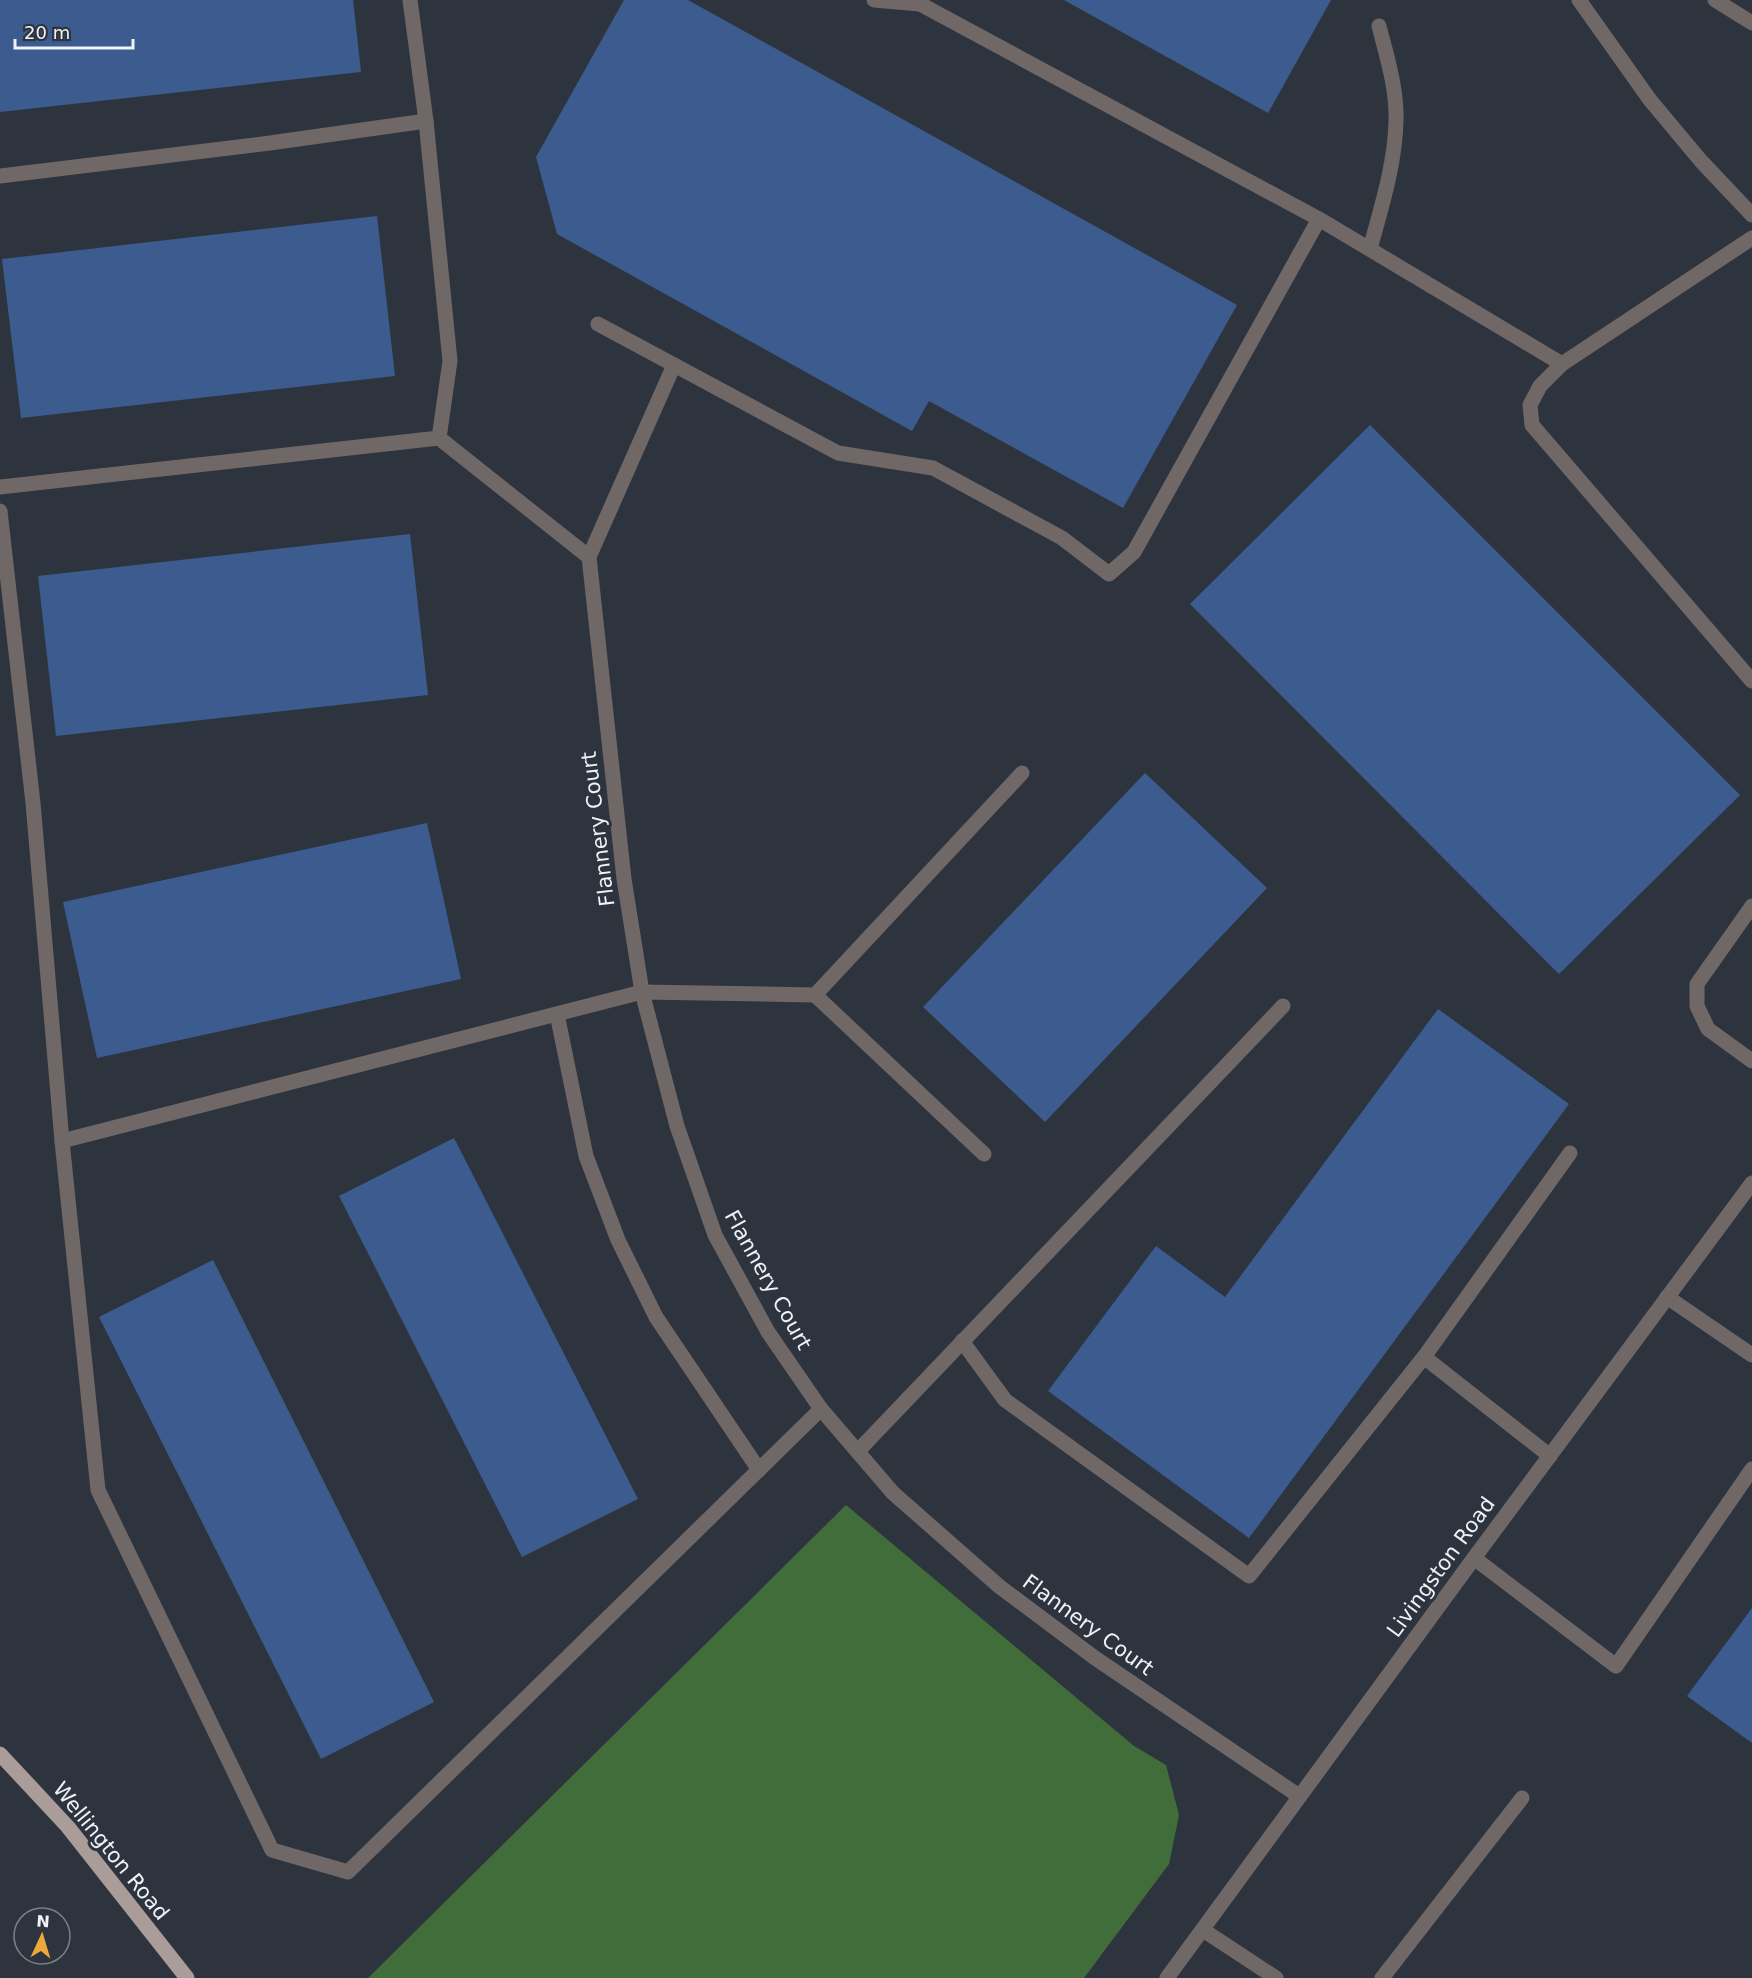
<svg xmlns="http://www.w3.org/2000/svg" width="1752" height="1978" font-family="'DejaVu Sans',sans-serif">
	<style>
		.forest { fill: #416d3b }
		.building { fill: #3c5c90 }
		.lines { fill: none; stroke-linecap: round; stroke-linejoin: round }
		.minor { stroke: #706867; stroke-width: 15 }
		.major { stroke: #aa9c99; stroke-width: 15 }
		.labels { text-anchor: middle; stroke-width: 6; stroke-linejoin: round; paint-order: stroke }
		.street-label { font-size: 21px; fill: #eef2f9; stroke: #2e343e }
	</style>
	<rect width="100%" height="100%" fill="#2e343e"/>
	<polygon class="forest" points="846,1505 1134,1746 1166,1765 1179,1815 1169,1864 1084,1978 368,1978"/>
	<g class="building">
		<polygon points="0,0 353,0 361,72 0,112"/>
		<polygon points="624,0 688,0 1237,305 1123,508 929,401 912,431 557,234 536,157"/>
		<polygon points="1064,0 1331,0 1268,113"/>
		<polygon points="377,216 395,376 21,418 2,259"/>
		<polygon points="1370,425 1740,795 1559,974 1190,604"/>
		<polygon points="410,534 428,695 56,736 38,576"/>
		<polygon points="1145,773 1267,888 1045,1122 923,1007"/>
		<polygon points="427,823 461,979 97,1058 63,902"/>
		<polygon points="1438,1009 1569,1104 1249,1538 1048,1391 1156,1246 1225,1297"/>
		<polygon points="454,1138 638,1499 522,1557 339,1196"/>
		<polygon points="213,1260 434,1702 321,1759 99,1317"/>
		<polygon points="1752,1608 1752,1743 1687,1696"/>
	</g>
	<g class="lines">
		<g class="minor">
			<polyline points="410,0 426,121 450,361 439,438"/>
			<polyline points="874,0 920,4"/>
			<polyline points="922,0 920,4 1319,219 1562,364 1752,238"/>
			<polyline points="1579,0 1650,100 1701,161 1752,215"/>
			<polyline points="1715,0 1752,23"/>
			<polyline points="0,176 270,143 426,121"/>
			<path d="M1370,249C1381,208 1395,165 1396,121C1397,89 1387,57 1379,26"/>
			<polyline points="598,324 838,453 933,468 1062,538 1109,574 1134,552 1319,219"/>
			<polyline points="1562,364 1540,386 1530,405 1532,425 1752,681"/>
			<polyline points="674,365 589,557 624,879 642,992 677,1126 715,1235 768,1332 821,1409 893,1493 1000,1587 1095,1658 1299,1796"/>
			<polyline points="0,487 439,438 589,557"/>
			<polyline points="0,511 33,803 62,1141"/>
			<polyline points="1752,906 1697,984 1697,1006 1708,1029 1752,1061"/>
			<polyline points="815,995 984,1154"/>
			<polyline points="557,1014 586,1156 618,1240 656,1317 759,1470"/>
			<polyline points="1667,1297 1752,1355"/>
			<polyline points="962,1341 1005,1400 1249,1576 1424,1357 1570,1153"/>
			<polyline points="1424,1357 1550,1456"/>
			<polyline points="821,1409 348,1872 272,1850 98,1490 62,1141 642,992 815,995 1022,773"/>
			<polyline points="858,1451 1283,1006"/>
			<polyline points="1474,1558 1616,1666 1752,1469"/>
			<polyline points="1203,1930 1276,1978"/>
			<polyline points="1167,1978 1474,1558 1752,1183"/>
			<polyline points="1382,1978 1522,1798"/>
		</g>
		<polyline class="major" points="0,1754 68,1827 187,1978"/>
	</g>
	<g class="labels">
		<g class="street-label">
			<text transform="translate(598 829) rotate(-97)" y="7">Flannery Court</text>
			<text transform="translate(768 1280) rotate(61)" y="7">Flannery Court</text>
			<text transform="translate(1441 1567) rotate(-54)" y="7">Livingston Road</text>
			<text transform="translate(1088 1625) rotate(36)" y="7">Flannery Court</text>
			<text transform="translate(111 1851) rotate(51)" y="7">Wellington Road</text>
		</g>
	</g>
	<g transform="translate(42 1936) rotate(4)"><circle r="28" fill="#2e343e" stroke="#7b8089" stroke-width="1.5"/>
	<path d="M0-4.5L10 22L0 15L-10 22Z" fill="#eda83b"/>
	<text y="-9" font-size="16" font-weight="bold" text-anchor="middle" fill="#eef2f9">N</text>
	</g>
	<path d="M15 39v9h118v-9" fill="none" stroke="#eef2f9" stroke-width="3"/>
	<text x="24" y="39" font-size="18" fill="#eef2f9" stroke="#2e343e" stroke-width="4.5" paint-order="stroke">20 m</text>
</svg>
